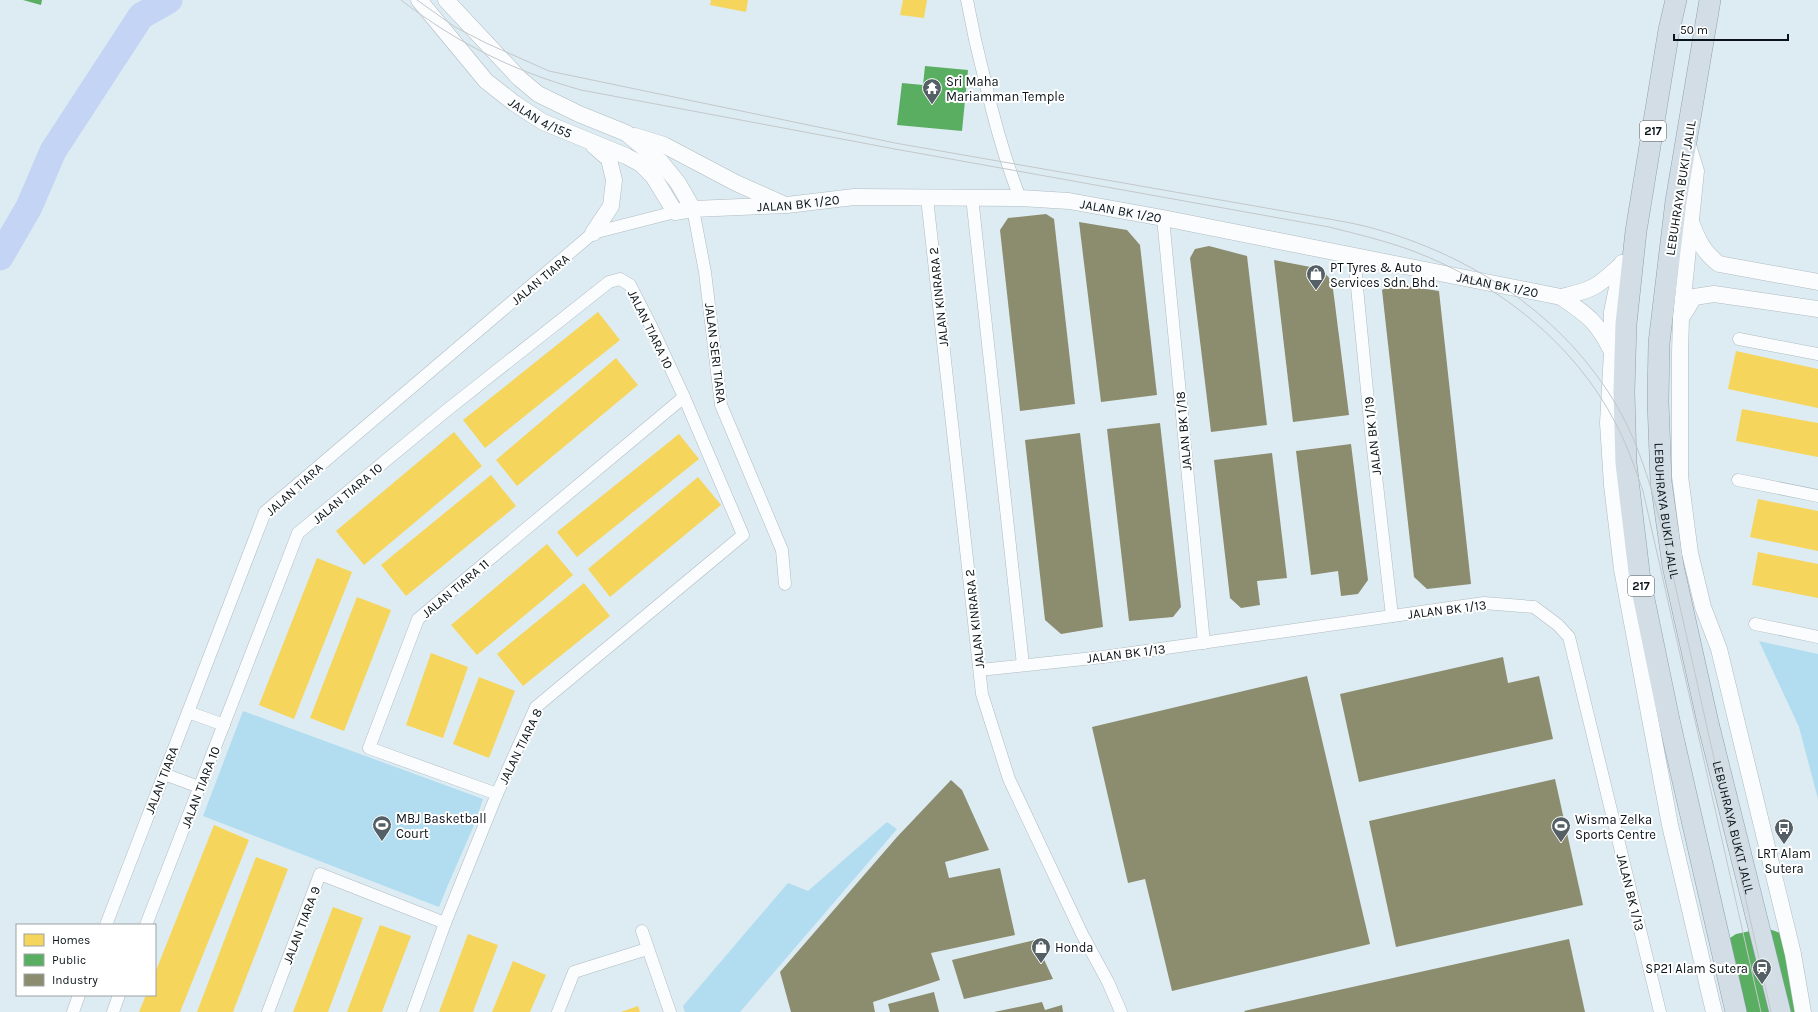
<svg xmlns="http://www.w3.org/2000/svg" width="1818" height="1012" font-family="Karla,sans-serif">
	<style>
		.green { fill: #b2dcef }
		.homes { fill: #f6d55c }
		.public { fill: #5aae61 }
		.industry { fill: #8c8c6e }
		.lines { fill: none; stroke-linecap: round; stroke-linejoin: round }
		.river { stroke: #c3d4f5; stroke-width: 27 }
		.minor-casing { stroke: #afbbc0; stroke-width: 13 }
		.tertiary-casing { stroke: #afbbc0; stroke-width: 17 }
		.trunk-casing { stroke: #8ea0ad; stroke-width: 22 }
		.minor { stroke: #fafcfd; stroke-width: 12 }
		.tertiary { stroke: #fafcfd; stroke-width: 16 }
		.trunk { stroke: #d2dde5; stroke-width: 21 }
		.tram { stroke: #c3c7c9; stroke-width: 1 }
		.labels { text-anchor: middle; stroke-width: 4; stroke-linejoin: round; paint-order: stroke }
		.shield { fill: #fff; stroke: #545a5d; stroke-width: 1 }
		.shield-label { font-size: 12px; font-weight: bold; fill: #0a1418 }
		.poi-label { font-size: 13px; fill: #0a1418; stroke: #fff; text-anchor: start }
		.street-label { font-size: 13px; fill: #0a1418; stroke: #fff }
	</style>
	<rect width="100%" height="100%" fill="#ddecf3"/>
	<g class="green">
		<polygon points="1759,641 1818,654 1818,799 1799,727"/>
		<path d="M243,711L483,799C480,807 478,816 475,823C463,851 450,879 439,907L203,816Z"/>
		<polygon points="887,822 897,829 740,1012 685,1012 683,1006 788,883 808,891"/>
	</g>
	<g class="homes">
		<polygon points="711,0 748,0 746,12 710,5"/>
		<polygon points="903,0 927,0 924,18 900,15"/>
		<polygon points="598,312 620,340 485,448 463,420"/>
		<polygon points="1736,351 1818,369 1818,408 1728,389"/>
		<polygon points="616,358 638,385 517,486 496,460"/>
		<polygon points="1742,409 1818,423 1818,457 1736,441"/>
		<polygon points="454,432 482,466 364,565 336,531"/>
		<polygon points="679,434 699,459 577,557 557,532"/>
		<polygon points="491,475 516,506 406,596 381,565"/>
		<polygon points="698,477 721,505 610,597 588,569"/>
		<polygon points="1758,499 1818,511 1818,551 1750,537"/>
		<polygon points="547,544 573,575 477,655 451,625"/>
		<polygon points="1758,552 1818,564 1818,598 1752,585"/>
		<polygon points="317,558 352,572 294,719 259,705"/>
		<polygon points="584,583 610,616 523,686 497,654"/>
		<polygon points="357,597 391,610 344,731 310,718"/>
		<polygon points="431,653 468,667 443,738 406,725"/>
		<polygon points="479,677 515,691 489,758 453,744"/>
		<polygon points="214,825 249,840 180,1012 139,1012 146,995 155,995 155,973"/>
		<polygon points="256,857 288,869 233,1012 197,1012"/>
		<polygon points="333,907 363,918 328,1012 293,1012"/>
		<polygon points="380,925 411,936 382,1012 347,1012"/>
		<polygon points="468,934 498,945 473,1012 439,1012"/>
		<polygon points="513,961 546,975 530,1012 492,1012"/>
		<polygon points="638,1006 640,1012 621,1012"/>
	</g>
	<g class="public">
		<polygon points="23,0 42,0 41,5"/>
		<polygon points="925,66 968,70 962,131 897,125 902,83 923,85"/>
		<polygon points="1760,929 1772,930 1783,934 1809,1012 1728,1012 1727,940 1736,934"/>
	</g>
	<g class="industry">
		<polygon points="1046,214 1054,219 1075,404 1020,411 1000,230 1008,218"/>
		<polygon points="1079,222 1127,230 1140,245 1157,395 1101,402"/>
		<polygon points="1209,246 1247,256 1267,425 1211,432 1190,258 1195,249"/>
		<polygon points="1274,260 1321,269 1332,281 1349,415 1293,422"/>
		<polygon points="1393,284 1439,291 1471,584 1427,589 1414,577 1382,290"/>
		<polygon points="1160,423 1181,607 1173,617 1129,621 1107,429"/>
		<polygon points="1080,433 1103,627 1061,634 1045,620 1025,440"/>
		<polygon points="1351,444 1368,580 1358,594 1341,596 1338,571 1311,575 1296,451"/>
		<polygon points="1272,453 1287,578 1257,581 1260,605 1241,608 1230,598 1214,460"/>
		<polygon points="1503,657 1508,683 1539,676 1553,739 1359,782 1340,694"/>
		<polygon points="1307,676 1370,944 1172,991 1145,879 1128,883 1092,727"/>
		<polygon points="1555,779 1583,905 1396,947 1369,821"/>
		<polygon points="951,780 962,790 989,850 945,862 949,878 1000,868 1015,935 931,953 940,980 873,1002 875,1012 791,1012 780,972 897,837"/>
		<polygon points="1569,939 1585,1012 1245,1012 1244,1011"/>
		<polygon points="1035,940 1053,979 964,999 952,960"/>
		<polygon points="934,992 939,1012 890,1012 888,1004"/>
		<polygon points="1042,1002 1045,1010 1062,1005 1063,1012 994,1012"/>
	</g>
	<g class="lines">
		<polyline class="river" points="0,257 29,207 53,151 141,16 169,0"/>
		<defs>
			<g id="minor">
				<path d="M967,0C972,27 978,54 985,81C994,120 1005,160 1020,198"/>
				<polyline points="972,197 1023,665"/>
				<polyline points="927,198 982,694 1009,779 1082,934 1108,982 1121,1012"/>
				<polyline points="693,209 705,272 721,405 782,550 785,584"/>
				<polyline points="1163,218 1204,643"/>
				<polyline points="1354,256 1371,432 1392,616"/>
				<polyline points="1739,339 1818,354"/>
				<polyline points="1738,480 1818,496"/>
				<polyline points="1755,624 1818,637"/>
				<polyline points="980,670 1103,657 1484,603 1534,607 1558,625 1569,637 1660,1012"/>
				<polyline points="188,712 224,725"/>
				<polyline points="164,774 199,787"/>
				<polyline points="497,794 369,748 418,619 684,397"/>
				<polyline points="106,925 265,512 593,233 675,212"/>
				<polyline points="146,925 298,533 447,410 609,282 620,279 630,285 652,328 684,397 743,535 536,707 497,794 445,923 413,1012"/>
				<polyline points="642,931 670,1012"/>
				<polyline points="73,1012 79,995"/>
				<polyline points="113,1012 119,995"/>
				<polyline points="268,1012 320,874 445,923"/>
				<polyline points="558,1012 574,972 647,949"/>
			</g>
			<g id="tertiary">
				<path id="s1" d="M419,0L486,81L514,103L543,122L626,156L641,164L653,176L675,212L693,209L787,205L854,197L1020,198L1069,201L1163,218L1561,297C1593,290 1597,287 1621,265"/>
				<polyline points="446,0 519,78 538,94 579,114 626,133 661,162 678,183 693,209"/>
				<polyline points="635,136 664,145 736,183 783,204"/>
				<polyline points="1687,142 1696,171 1681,317 1680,353 1680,476 1690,553 1703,607 1719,649 1793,954 1803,1012"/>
				<path d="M1691,222C1698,240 1703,252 1719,264L1818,282"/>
				<polyline points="593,233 611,206 614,180 609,159 594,146"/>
				<polyline points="1622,263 1612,312 1612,352 1608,423 1612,485 1622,569 1670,825 1714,1012"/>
				<path d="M1561,297C1587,315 1597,321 1611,350"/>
				<polyline points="1683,315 1694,297 1714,294 1818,309"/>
			</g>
			<g id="trunk">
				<polyline points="1676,0 1669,30 1636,231 1626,324 1624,392 1626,463 1640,580 1669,720 1736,1012"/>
				<path id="s2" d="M1710,0L1676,201L1659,343L1658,401L1661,482L1673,566L1708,723L1780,1012"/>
			</g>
		</defs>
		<use href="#minor" class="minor-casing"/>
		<use href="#tertiary" class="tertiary-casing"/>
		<use href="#trunk" class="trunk-casing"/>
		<use href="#minor" class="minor"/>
		<use href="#tertiary" class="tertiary"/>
		<use href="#trunk" class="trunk"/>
		<g class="tram">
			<path d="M401,0C457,43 513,71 581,90L895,149L1329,227C1357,234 1386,241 1413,251C1497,283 1574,342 1616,424C1627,445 1635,468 1643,491L1761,1012"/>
			<path d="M417,0L455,27L486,43L549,71L895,143L1329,219C1346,222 1363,225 1379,230C1480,259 1573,323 1623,417C1643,455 1654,498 1665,540L1771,1012"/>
		</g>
	</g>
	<defs>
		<symbol id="temple-pin" viewBox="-11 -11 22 30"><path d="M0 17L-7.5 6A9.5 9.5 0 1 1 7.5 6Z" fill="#546065" stroke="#fff"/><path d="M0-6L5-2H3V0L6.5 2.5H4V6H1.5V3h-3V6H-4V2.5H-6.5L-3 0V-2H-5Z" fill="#fff"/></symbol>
		<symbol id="shop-pin" viewBox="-11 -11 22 30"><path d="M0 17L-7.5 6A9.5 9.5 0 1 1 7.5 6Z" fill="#546065" stroke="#fff"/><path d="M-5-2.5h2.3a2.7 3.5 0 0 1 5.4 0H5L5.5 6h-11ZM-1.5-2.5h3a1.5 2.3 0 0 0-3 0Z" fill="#fff"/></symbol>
		<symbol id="stadium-pin" viewBox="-11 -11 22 30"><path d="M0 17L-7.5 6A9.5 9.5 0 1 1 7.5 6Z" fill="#546065" stroke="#fff"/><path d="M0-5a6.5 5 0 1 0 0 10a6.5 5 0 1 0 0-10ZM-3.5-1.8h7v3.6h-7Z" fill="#fff"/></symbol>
		<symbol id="bus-pin" viewBox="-11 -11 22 30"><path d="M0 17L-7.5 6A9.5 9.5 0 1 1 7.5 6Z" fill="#546065" stroke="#fff"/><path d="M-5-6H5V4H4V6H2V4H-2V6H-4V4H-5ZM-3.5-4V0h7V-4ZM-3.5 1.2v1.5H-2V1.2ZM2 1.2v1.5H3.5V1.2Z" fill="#fff"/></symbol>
		<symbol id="station-pin" viewBox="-11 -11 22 30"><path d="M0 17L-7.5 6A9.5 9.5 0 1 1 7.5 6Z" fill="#546065" stroke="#fff"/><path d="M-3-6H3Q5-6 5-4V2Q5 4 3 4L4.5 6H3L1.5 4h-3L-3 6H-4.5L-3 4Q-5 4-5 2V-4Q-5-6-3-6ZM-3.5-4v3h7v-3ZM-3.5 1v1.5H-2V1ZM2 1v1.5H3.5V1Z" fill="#fff"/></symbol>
	</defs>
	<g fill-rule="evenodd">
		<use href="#temple-pin" x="921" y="77" width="22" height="30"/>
		<use href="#shop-pin" x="1305" y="263" width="22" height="30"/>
		<use href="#stadium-pin" x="371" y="814" width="22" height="30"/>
		<use href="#stadium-pin" x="1550" y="815" width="22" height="30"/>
		<use href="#bus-pin" x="1773" y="817" width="22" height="30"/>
		<use href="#shop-pin" x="1030" y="936" width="22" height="30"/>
		<use href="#station-pin" x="1751" y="957" width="22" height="30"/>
	</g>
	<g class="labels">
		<g class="shield">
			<rect x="1640" y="121" width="26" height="20" rx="3"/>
			<rect x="1628" y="576" width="26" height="20" rx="3"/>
		</g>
		<g class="shield-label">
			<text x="1653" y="135">217</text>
			<text x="1641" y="590">217</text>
		</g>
		<g class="poi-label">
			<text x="946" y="86">Sri Maha<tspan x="946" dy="15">Mariamman Temple</tspan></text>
			<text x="1330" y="272">PT Tyres &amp; Auto<tspan x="1330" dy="15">Services Sdn. Bhd.</tspan></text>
			<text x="396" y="823">MBJ Basketball<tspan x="396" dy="15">Court</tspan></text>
			<text x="1575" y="824">Wisma Zelka<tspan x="1575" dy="15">Sports Centre</tspan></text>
			<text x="1784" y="858" text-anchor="middle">LRT Alam<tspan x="1784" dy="15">Sutera</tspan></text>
			<text x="1055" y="952">Honda</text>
			<text x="1748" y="973" text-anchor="end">SP21 Alam Sutera</text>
		</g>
		<g class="street-label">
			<text dy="5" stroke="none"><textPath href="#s1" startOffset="171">JALAN 4/155</textPath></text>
			<text transform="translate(1680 188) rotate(-81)" y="5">LEBUHRAYA BUKIT JALIL</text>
			<text dy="5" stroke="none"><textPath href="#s1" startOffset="465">JALAN BK 1/20</textPath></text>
			<text dy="5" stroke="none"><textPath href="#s1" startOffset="789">JALAN BK 1/20</textPath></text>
			<text transform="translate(540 279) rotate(-40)" y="5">JALAN TIARA</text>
			<text dy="5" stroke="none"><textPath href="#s1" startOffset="1173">JALAN BK 1/20</textPath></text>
			<text transform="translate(938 297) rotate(-96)" y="5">JALAN KINRARA 2</text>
			<text transform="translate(651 329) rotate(64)" y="5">JALAN TIARA 10</text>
			<text transform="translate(716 353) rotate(83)" y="5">JALAN SERI TIARA</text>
			<text transform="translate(1183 431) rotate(-95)" y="5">JALAN BK 1/18</text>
			<text transform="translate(1372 436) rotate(-96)" y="5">JALAN BK 1/19</text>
			<text transform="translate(294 489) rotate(-42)" y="5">JALAN TIARA</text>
			<text transform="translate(347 493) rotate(-40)" y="5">JALAN TIARA 10</text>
			<text dy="5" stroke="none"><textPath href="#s2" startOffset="515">LEBUHRAYA BUKIT JALIL</textPath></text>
			<text transform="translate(455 588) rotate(-40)" y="5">JALAN TIARA 11</text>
			<text transform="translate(1447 609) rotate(-7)" y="5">JALAN BK 1/13</text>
			<text transform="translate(974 619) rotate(-96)" y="5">JALAN KINRARA 2</text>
			<text transform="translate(1126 653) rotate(-7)" y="5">JALAN BK 1/13</text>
			<text transform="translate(520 746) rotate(-64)" y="5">JALAN TIARA 8</text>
			<text transform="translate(161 780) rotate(-69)" y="5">JALAN TIARA</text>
			<text transform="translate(200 787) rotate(-69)" y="5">JALAN TIARA 10</text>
			<text dy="5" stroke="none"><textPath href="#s2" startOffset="839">LEBUHRAYA BUKIT JALIL</textPath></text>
			<text transform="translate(1631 892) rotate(76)" y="5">JALAN BK 1/13</text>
			<text transform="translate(301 925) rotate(-69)" y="5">JALAN TIARA 9</text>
		</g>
	</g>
	<rect x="16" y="924" width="140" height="72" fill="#ffffff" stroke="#9da1a3"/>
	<rect x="24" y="934" width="20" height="12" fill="#f6d55c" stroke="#9da1a3"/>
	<text x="52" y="944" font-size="12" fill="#0a1418">Homes</text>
	<rect x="24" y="954" width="20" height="12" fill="#5aae61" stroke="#9da1a3"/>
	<text x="52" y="964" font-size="12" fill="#0a1418">Public</text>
	<rect x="24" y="974" width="20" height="12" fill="#8c8c6e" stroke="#9da1a3"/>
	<text x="52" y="984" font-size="12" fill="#0a1418">Industry</text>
	<path d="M1674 34v6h114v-6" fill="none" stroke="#0a1418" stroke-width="2"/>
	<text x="1680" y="34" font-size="12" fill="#0a1418" stroke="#ffffff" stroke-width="3" paint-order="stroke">50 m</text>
</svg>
